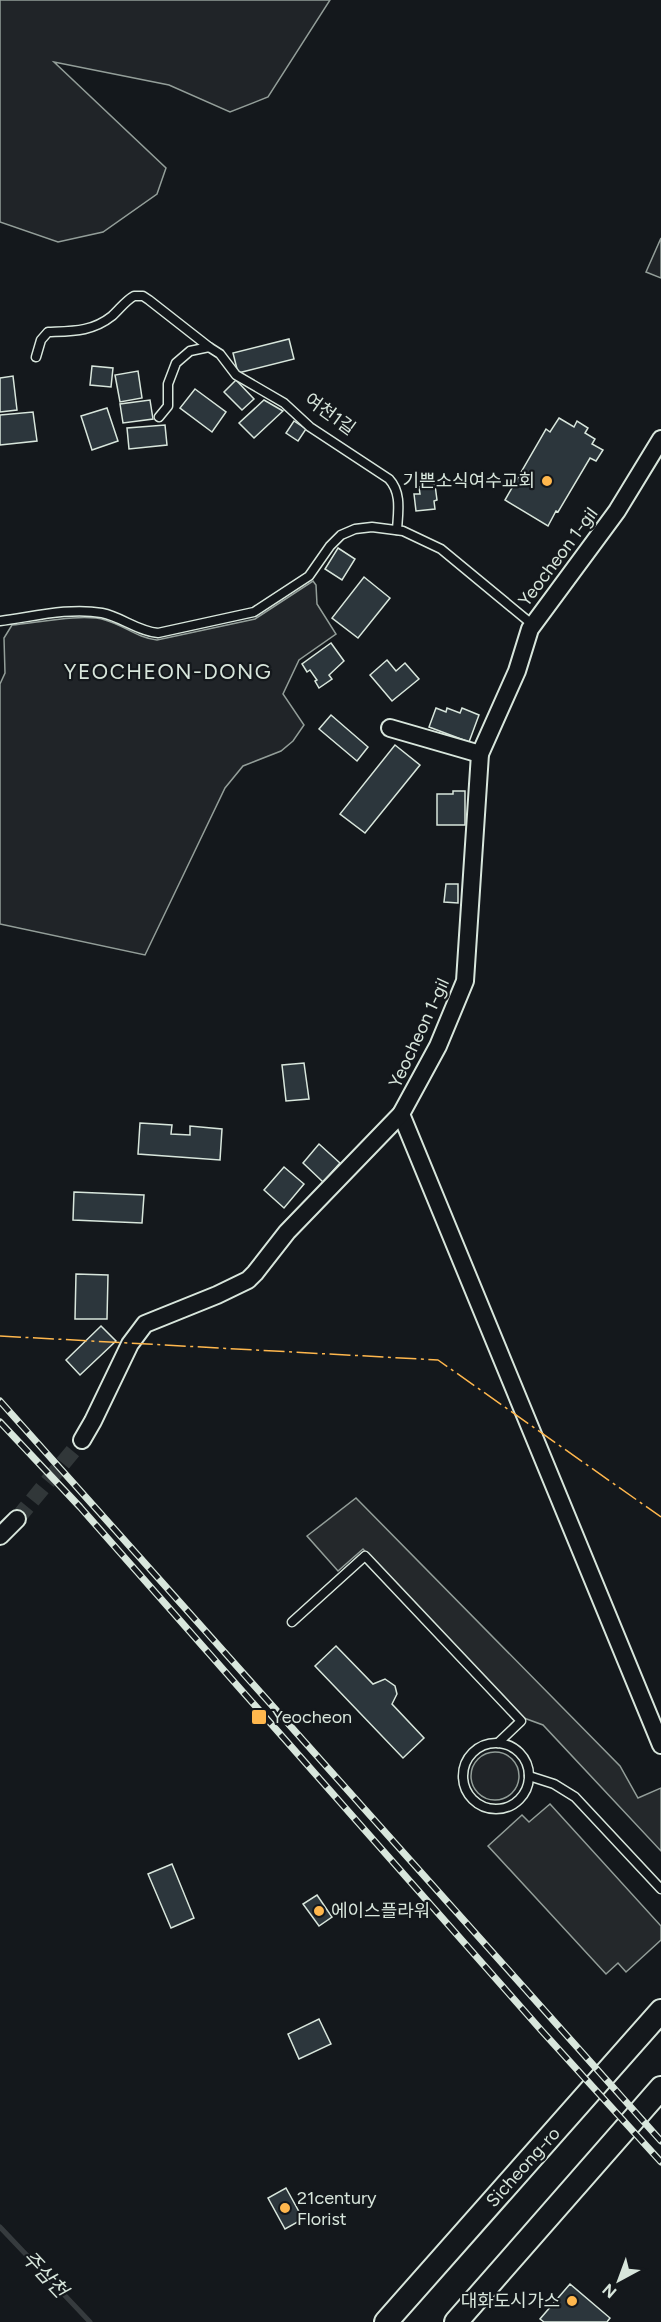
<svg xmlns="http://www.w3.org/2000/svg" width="661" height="2322" font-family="Figtree,'Noto Sans KR',sans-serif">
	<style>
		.green { fill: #202428; stroke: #939e99; stroke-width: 1.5 }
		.parking { fill: #24282b; stroke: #939e99; stroke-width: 1.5 }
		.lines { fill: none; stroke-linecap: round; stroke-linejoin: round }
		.stream { stroke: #363b3e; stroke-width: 5 }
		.building { fill: #2c363c; stroke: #d8e6dc; stroke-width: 1.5 }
		.street-tunnel { stroke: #313739; stroke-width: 16; stroke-dasharray: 16 8; stroke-linecap: butt }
		.lane-casing { stroke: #d8e6dc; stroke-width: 11 }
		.street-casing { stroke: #d8e6dc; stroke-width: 20 }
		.secondary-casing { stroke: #d8e6dc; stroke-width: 26 }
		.lane { stroke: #14181c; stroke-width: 8 }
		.street { stroke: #14181c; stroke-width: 16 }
		.secondary { stroke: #14181c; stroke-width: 22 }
		.rail-casing { stroke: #d8e6dc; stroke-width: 7 }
		.rail { stroke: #14181c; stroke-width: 4.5; stroke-dasharray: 14; stroke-linecap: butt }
		.power { stroke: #ffb74d; stroke-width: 1.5; stroke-dasharray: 21 4.5 3 4.5; stroke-linecap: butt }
		.poi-dot { fill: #ffb74d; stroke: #14181c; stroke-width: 2 }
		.labels { text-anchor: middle; stroke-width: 4.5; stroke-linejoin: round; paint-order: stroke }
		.street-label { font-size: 18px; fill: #d8e6dc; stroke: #14181c }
		.poi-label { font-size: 18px; fill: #d8e6dc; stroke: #14181c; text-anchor: start }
		.water-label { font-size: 20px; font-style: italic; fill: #d8e6dc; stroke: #14181c }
		.quarter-label { font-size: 21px; letter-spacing: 1.5px; fill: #d8e6dc; stroke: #14181c }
	</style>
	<rect width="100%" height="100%" fill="#14181c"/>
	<g class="green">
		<polygon points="0,0 330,0 268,97 230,112 169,85 54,62 166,168 157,194 103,232 58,242 0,222"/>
		<polygon points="661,238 661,278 646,272"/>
		<path d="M313,581L316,585L317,604L336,634L299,660L283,694L304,725L293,741L281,751L243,766L225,788L145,955L0,924V684L5,673L4,638L12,625C36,623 83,613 105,620C124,625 137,638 157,640L255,619Z"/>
		<circle cx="495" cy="1776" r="24"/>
	</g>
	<g class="parking">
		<polygon points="356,1498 620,1766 638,1798 661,1788 661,1851 543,1725 524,1718 363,1549 338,1571 307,1536"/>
		<polygon points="550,1804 661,1926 661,1940 626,1972 618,1963 606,1974 488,1846 522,1815 529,1822"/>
	</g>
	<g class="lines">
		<polyline class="stream" points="0,2227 90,2322"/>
	</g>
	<g class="building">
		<polygon points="289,339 294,359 238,373 233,353"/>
		<polygon points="92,366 113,368 111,387 90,385"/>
		<polygon points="138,371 142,398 120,402 115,375"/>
		<polygon points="13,376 17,410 0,412 0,378"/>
		<polygon points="236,380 254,399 242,410 224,392"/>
		<polygon points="195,389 226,412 212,432 180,408"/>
		<polygon points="150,400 153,419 123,423 120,404"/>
		<polygon points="264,400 283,411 254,438 239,423"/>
		<polygon points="107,408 118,441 92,450 81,416"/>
		<polygon points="33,412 37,441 0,445 0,415"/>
		<polygon points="559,418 574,427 577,421 588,428 585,433 595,439 592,444 603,450 596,461 590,458 558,512 556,511 548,526 505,500 546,429 550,432"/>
		<polygon points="294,421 306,429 298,441 286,433"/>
		<polygon points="165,425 167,445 129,449 127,428"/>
		<polygon points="435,485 437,500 434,501 435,509 416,511 414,494 420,494 419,487"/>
		<polygon points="338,548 355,559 342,580 325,569"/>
		<polygon points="364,577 390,598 358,638 332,618"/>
		<polygon points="331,643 344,661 329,675 332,679 319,688 315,681 317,680 310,670 307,672 302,664"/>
		<polygon points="387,660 396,671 405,663 419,679 392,701 370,675"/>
		<polygon points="436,708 446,712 447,708 460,713 462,708 479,715 469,742 429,727"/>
		<polygon points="331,715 368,747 357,761 319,729"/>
		<polygon points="395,745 420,765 365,833 340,814"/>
		<polygon points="453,791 465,791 465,825 437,825 437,794 453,794"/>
		<polygon points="446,884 458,884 458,903 444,902"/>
		<polygon points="304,1063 309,1099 286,1101 282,1065"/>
		<polygon points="140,1123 172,1125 171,1134 190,1135 190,1126 222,1129 220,1160 138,1154"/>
		<polygon points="319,1144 340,1163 323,1182 303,1163"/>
		<polygon points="284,1167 304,1184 284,1208 264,1190"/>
		<polygon points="74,1192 144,1195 142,1223 73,1220"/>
		<polygon points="76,1274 108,1275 107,1319 75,1319"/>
		<polygon points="101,1326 116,1341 80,1375 66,1360"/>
		<polygon points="336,1646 373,1684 385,1679 395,1686 397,1694 392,1704 424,1738 403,1758 315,1666"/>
		<polygon points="172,1864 194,1918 171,1928 148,1874"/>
		<polygon points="317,1895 332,1917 319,1926 303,1904"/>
		<polygon points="319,2019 331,2044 299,2059 288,2034"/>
		<polygon points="286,2188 303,2219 285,2229 268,2198"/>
		<polygon points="570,2284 610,2318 607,2322 544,2322 540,2319"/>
	</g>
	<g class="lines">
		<polyline class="street-tunnel" points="17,1519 82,1440"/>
		<defs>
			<g id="lane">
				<path d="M36,357L41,340L48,332C72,331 92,332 112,316C120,309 125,301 134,296H143L149,300L209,347"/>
				<path d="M159,417L168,406V384L176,363L190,351L209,347L220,354L236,375L284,403L310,427L389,479C402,493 398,512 397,530"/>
				<path d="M0,621C32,617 69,607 102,613C122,617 137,631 158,633L254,612L309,576L330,546L341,535L355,529L372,527L403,531L441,549L533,625"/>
				<polyline points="292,1622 365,1556 521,1721 498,1743"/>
				<circle cx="496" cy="1776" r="33"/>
				<polyline points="529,1776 554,1784 575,1797 661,1889"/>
			</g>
			<g id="street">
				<polyline points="390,728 480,754"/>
				<polyline points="401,1114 661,1745"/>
				<polyline points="82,1440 93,1421 130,1344 145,1324 217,1295 248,1280 255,1273 287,1232 401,1114 438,1046 465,981 480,754 517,671 530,629 617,511 661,439"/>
				<polyline points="0,1536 17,1519"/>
			</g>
			<g id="secondary">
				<polyline points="386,2322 661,2011"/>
				<polyline points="456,2322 661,2088"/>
			</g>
		</defs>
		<use href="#lane" class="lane-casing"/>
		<use href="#street" class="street-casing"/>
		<use href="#secondary" class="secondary-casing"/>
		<use href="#lane" class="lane"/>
		<use href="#street" class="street"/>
		<use href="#secondary" class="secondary"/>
		<defs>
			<g id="rail">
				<polyline points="0,1401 661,2141"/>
				<polyline points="0,1422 80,1507 541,2030 661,2162"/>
			</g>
		</defs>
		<use href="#rail" class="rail-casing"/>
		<use href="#rail" class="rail"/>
		<polyline class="power" points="0,1336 438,1360 661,1517"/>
	</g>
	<g class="poi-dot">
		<circle cx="547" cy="481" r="6"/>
		<rect x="251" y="1709" width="16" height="16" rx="3"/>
		<circle cx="319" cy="1911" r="6"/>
		<circle cx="285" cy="2208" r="6"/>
		<circle cx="572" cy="2301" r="6"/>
	</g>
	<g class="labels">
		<g class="street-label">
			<text transform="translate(330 414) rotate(36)" y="6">여천1길</text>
			<text transform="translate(558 557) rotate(-53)" y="6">Yeocheon 1-gil</text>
			<text transform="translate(419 1033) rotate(-65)" y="6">Yeocheon 1-gil</text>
			<text transform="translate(523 2167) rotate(-48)" y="6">Sicheong-ro</text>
		</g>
		<g class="poi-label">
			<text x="535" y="487" text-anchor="end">기쁜소식여수교회</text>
			<text x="272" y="1723">Yeocheon</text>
			<text x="331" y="1917">에이스플라워</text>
			<text x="297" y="2204">21century<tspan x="297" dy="21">Florist</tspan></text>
			<text x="560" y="2307" text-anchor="end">대화도시가스</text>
		</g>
		<g class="water-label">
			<text transform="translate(45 2274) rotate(47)" y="7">주삼천</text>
		</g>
		<g class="quarter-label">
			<text x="168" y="679">YEOCHEON-DONG</text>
		</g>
	</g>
	<g transform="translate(619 2280) rotate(221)" stroke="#14181c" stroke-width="4.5" paint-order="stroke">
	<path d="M0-4.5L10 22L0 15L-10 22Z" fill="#d8e6dc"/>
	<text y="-9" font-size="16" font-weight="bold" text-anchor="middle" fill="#d8e6dc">N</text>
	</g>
</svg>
